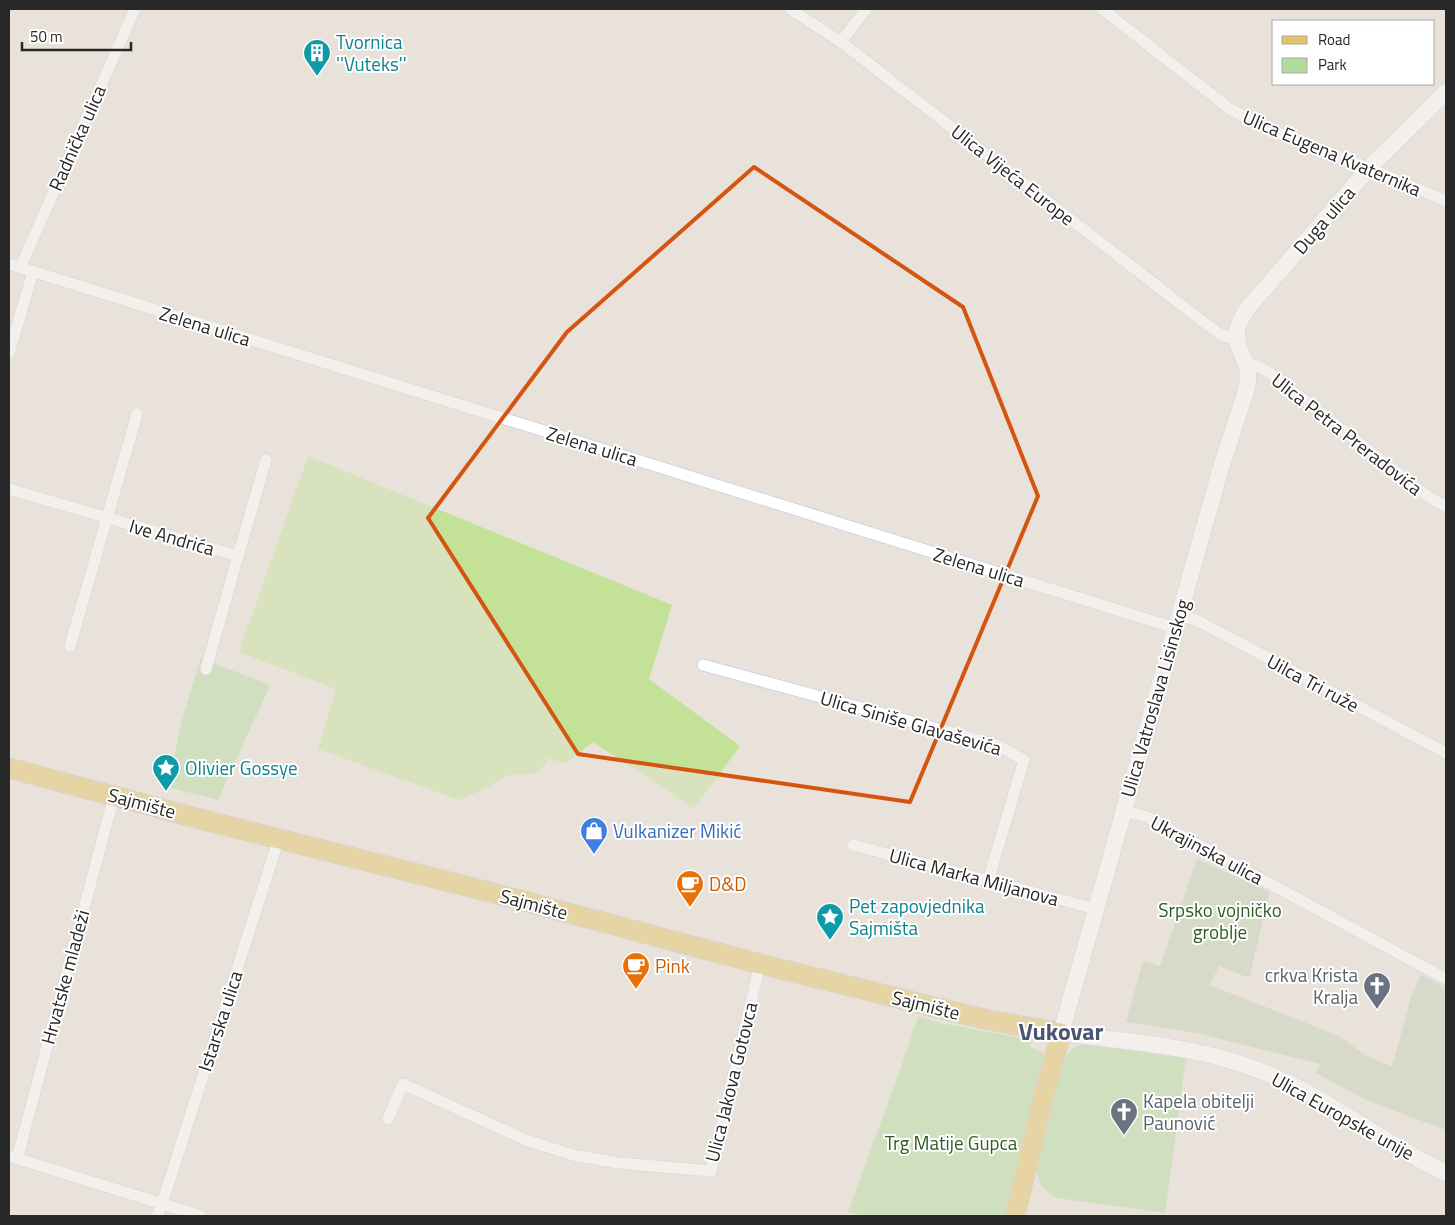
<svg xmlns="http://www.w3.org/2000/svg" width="1455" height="1225" font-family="'Titillium Web',sans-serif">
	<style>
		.green { fill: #b2dc9b }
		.cemetery { fill: #c2d1b3 }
		.pitch { fill: #c3e297 }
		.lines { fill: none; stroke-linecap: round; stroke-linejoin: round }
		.minor-casing { stroke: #d0d3df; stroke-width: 13 }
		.secondary-casing { stroke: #d0d3df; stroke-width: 18 }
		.primary-casing { stroke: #c3c3c3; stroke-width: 21 }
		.minor { stroke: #fff; stroke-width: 11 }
		.secondary { stroke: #fff; stroke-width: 16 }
		.primary { stroke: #e4c464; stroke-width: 19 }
		.marked { fill: none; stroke: #d5540f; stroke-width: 4; stroke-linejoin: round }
		.labels { text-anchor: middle; stroke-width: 4; stroke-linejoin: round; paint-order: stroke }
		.culture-label { font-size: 19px; fill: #0d838f; stroke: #fff; text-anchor: start }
		.street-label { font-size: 19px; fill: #282828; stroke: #fff }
		.shop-label { font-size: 19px; fill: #366cbe; stroke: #fff; text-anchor: start }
		.food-label { font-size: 19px; fill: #c56008; stroke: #fff; text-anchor: start }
		.park-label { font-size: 19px; fill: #2d5d1f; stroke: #fff }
		.worship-label { font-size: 19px; fill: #5b616d; stroke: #fff; text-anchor: end }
		.district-label { font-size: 24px; font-weight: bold; fill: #4c5474; stroke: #fff }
	</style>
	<rect width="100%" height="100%" fill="#e9e2da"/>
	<g class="green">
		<polygon points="201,657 208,661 270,685 218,800 167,787 183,716"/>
		<polygon points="918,1017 940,1023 1032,1040 1030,1047 1042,1052 1044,1059 1044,1067 1007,1216 862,1216 848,1212 905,1056"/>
		<path d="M1091,1044L1186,1058L1165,1213L1057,1198C1043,1190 1040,1185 1036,1170L1059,1062L1074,1048L1080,1045Z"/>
	</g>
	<polygon class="cemetery" points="1197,859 1270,892 1249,978 1219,966 1210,985 1339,1036 1368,1057 1392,1066 1412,994 1421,975 1446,988 1446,1130 1368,1101 1316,1073 1320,1064 1197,1033 1126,1022 1143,961 1160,966"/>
	<polygon class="pitch" points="308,456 672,605 649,679 740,746 694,809 593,742 565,764 549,758 538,773 509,775 486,788 459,800 318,749 336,689 239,652"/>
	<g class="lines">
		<defs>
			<g id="minor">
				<polyline points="790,9 841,42 1214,330 1220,334 1236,340"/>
				<polyline points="1102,9 1230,109 1275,132 1369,168 1446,201"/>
				<polyline points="841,42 866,9"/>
				<polyline points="9,264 1175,628"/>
				<polyline points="20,268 135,9"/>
				<polyline points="9,353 33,272"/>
				<polyline points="1247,363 1261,368 1271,374 1430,498 1446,507"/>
				<polyline points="9,489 238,556 206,669"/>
				<polyline points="238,556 266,460"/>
				<polyline points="1179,614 1200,622 1446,753"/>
				<polyline points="70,646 137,414"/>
				<polyline points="703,665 997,745 1024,760 988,881"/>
				<polyline points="1124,811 1147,817 1446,979"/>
				<polyline points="853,845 1096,909"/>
				<polyline points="388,1119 403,1084 526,1140 573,1155 619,1163 711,1171 760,964"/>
				<polyline points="9,1156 201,1216"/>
				<polyline points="17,1159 114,796"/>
				<polyline points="157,1216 162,1204 279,838"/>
			</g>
			<path id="secondary" d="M1446,92L1369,168L1247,309C1237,324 1233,336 1241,352C1244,360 1248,365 1248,374C1249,387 1243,400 1239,412C1233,432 1226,451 1220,471L1061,1033C1130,1042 1202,1046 1266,1073C1330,1099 1384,1144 1446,1173"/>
			<polyline id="primary" points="9,768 200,819 501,895 760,964 946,1010 989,1020 1061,1033 1043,1099 1015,1216"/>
		</defs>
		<use href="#minor" class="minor-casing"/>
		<use href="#secondary" class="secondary-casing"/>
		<use href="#primary" class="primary-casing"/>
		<use href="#minor" class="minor"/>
		<use href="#secondary" class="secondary"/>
		<use href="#primary" class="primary"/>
	</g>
	<path d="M0 0H1455V1225H0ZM754,167L963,307L1038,496L910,802L578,754L428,518L567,332Z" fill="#e9e2da" fill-opacity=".55" fill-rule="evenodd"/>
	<path class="marked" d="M754,167L963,307L1038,496L910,802L578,754L428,518L567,332Z"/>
	<defs>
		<symbol id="building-pin" viewBox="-11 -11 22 30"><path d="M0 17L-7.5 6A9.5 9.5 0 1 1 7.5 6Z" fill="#0f9aa8" stroke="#fff"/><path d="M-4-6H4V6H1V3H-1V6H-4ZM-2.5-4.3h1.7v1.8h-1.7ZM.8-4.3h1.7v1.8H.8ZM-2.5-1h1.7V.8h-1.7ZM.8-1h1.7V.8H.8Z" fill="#fff"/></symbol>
		<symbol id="sight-pin" viewBox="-11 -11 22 30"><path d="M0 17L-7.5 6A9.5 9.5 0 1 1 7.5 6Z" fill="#0f9aa8" stroke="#fff"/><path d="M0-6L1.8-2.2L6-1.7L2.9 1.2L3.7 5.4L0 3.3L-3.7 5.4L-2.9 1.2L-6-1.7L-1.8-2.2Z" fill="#fff"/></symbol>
		<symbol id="shop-pin" viewBox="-11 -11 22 30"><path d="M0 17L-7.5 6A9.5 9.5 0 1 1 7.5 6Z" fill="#3f7fe0" stroke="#fff"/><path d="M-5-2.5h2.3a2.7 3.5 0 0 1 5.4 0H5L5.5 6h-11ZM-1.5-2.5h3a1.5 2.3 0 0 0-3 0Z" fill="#fff"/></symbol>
		<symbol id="cafe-pin" viewBox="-11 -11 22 30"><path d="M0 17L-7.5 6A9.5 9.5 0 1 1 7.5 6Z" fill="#e8710a" stroke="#fff"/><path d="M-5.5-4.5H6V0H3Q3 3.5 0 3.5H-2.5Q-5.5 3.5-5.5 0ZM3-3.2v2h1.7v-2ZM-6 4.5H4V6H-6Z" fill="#fff"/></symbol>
		<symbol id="church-pin" viewBox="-11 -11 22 30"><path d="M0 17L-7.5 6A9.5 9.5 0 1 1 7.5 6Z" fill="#6b7280" stroke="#fff"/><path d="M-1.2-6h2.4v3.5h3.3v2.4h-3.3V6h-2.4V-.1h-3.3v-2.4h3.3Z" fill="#fff"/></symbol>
	</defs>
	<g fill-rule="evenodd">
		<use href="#building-pin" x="301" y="37" width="32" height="43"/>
		<use href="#sight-pin" x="150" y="752" width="32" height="43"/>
		<use href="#shop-pin" x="578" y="815" width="32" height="43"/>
		<use href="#cafe-pin" x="674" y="868" width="32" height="43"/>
		<use href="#sight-pin" x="814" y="901" width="32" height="43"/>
		<use href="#cafe-pin" x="620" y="950" width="32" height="43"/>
		<use href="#church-pin" x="1361" y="970" width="32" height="43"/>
		<use href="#church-pin" x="1108" y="1096" width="32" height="43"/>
	</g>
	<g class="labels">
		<g class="culture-label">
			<text x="336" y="49">Tvornica<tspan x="336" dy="22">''Vuteks''</tspan></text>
			<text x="185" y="775">Olivier Gossye</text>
			<text x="849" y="913">Pet zapovjednika<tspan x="849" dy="22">Sajmišta</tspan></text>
		</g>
		<g class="street-label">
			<text transform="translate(77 138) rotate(-66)" y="7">Radnička ulica</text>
			<text transform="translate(1332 153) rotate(23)" y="7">Ulica Eugena Kvaternika</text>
			<text transform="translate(1013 175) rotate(38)" y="7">Ulica Vijeća Europe</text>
			<text transform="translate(1324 220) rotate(-49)" y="7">Duga ulica</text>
			<text transform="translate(205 326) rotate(17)" y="7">Zelena ulica</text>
			<text transform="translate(1347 434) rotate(38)" y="7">Ulica Petra Preradovića</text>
			<text transform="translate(592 446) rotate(17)" y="7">Zelena ulica</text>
			<text transform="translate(172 537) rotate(16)" y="7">Ive Andrića</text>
			<text transform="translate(979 567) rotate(17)" y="7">Zelena ulica</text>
			<text transform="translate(1313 683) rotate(28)" y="7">Uilca Tri ruže</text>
			<text transform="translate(1155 698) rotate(-74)" y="7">Ulica Vatroslava Lisinskog</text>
			<text transform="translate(911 723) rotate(16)" y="7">Ulica Siniše Glavaševića</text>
			<text transform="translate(142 803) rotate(15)" y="7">Sajmište</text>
			<text transform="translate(1207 850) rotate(28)" y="7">Ukrajinska ulica</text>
			<text transform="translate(974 877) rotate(15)" y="7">Ulica Marka Miljanova</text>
			<text transform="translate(534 904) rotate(15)" y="7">Sajmište</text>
			<text transform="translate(65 977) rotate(-75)" y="7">Hrvatske mladeži</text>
			<text transform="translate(926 1005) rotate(14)" y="7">Sajmište</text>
			<text transform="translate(220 1021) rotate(-72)" y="7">Istarska ulica</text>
			<text transform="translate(731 1082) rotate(-76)" y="7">Ulica Jakova Gotovca</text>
			<text transform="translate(1343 1116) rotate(29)" y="7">Ulica Europske unije</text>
		</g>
		<g class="shop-label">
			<text x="613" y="838">Vulkanizer Mikić</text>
		</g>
		<g class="food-label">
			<text x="709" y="891">D&amp;D</text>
			<text x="655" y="973">Pink</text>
		</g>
		<g class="park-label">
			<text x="1220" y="917">Srpsko vojničko<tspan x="1220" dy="22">groblje</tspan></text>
			<text x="951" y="1150">Trg Matije Gupca</text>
		</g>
		<g class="worship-label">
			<text x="1358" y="982">crkva Krista<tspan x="1358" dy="22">Kralja</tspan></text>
			<text x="1143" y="1108" text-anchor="start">Kapela obitelji<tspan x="1143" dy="22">Paunović</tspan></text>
		</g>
		<g class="district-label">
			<text x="1061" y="1040">Vukovar</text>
		</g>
	</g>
	<rect width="1455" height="1225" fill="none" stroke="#282828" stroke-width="20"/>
	<rect x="1272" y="20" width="162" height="65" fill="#ffffff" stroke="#a9a9a9"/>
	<rect x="1282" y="36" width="25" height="8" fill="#e4c464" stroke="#a9a9a9"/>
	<text x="1318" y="45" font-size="15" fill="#282828">Road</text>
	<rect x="1282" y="58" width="25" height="15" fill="#b2dc9b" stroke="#a9a9a9"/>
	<text x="1318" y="70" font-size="15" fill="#282828">Park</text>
	<path d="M22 42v8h109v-8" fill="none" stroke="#282828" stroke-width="2.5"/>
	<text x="30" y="42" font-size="15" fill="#282828" stroke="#ffffff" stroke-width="4" paint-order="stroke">50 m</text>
</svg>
